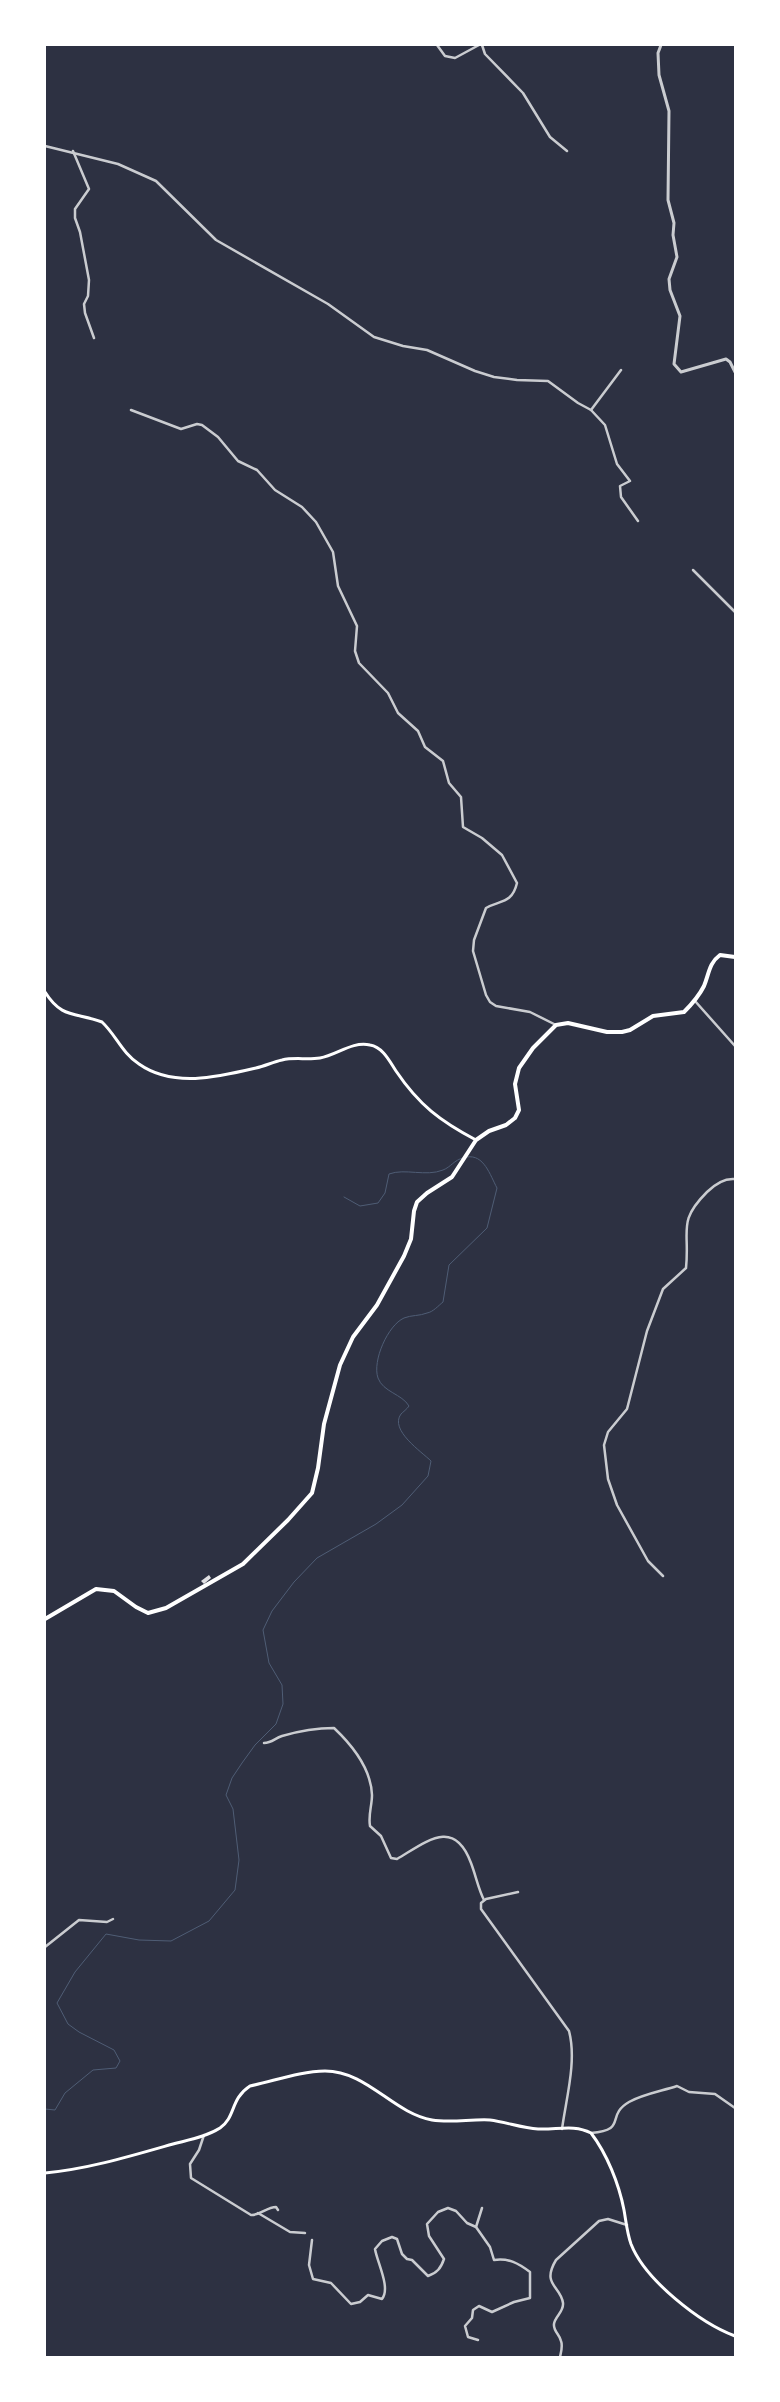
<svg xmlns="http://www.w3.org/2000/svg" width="780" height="2402" font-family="'PT Sans',sans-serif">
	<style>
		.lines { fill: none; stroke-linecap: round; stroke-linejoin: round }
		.stream { stroke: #4f5d75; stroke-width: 1 }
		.building { fill: #e0e0e3 }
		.minor { stroke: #caccd0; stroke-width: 2.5 }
		.tertiary { stroke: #caccd0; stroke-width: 3 }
		.secondary { stroke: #fff; stroke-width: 3 }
		.primary { stroke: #fff; stroke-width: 4 }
	</style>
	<rect width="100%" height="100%" fill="#2d3142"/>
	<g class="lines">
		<g class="stream">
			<path d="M344,1197L360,1206L378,1203L385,1193L389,1174C405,1168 426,1177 443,1170C451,1167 454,1160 463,1158"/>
			<path d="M45,2109L55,2110L65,2093L93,2070L116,2068L120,2061L114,2050L79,2032L68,2024L57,2003L75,1972L106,1934L139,1940L171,1941L209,1921L235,1890L239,1860L233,1809L226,1795L232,1778L242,1763L255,1745L276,1724L283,1704L282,1685L269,1663L263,1630L272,1611L294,1582L317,1558L376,1524L402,1505L428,1476L431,1461C422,1452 389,1430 401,1414C403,1412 407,1409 409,1406C402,1394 383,1392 378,1378C372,1361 388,1325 404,1318C411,1315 420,1316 427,1313C433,1312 438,1306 443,1302L449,1265L487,1228L497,1188C490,1175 484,1154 467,1157"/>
		</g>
	</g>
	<polygon class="building" points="209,1575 211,1578 204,1584 201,1581"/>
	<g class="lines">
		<g class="minor">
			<polyline points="437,45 445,56 455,58 479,45"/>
			<polyline points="482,45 485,54 523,93 550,137 567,151"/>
			<polyline points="45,146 118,164 156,181 216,240 328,304 374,337 403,346 427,350 475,371 494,377 517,380 548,381 578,403 591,410 621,370"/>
			<polyline points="73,151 89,189 75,209 75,218 80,232 89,280 88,296 84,304 85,313 94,338"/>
			<path d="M131,410L181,429L197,424L202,425L218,437L238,461L257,470L275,490L302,507L316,522L333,552L338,586L357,626L355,651L359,663L388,693L398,713L418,731L425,747L443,761L449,783L461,797L463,827L482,838L502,855L517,883C512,904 500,900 486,908L474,940L473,951L486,995L490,1002L496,1006L530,1012L556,1025"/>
			<polyline points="591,410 605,425 617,464 630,481 620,486 621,497 638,521"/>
			<polyline points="693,570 735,612"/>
			<polyline points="695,1001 735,1046"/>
			<path d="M663,1576L648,1561L617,1505L608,1479L604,1445L608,1432L627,1409L647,1331L663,1289L686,1268C690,1230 677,1222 707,1192C715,1184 724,1178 735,1179"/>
			<path d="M264,1743C272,1743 275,1738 282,1736C299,1731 316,1728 334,1728C352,1745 371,1768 372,1795C372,1806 368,1815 370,1826L381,1836L391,1858L397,1859C426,1842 454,1817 471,1863C476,1876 478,1888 484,1900"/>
			<path d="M518,1892L486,1899L481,1903V1909L569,2031C577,2061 566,2099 562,2129"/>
			<polyline points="45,1947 79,1920 107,1922 113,1919"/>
			<path d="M591,2133C628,2130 605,2116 629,2102C643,2094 662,2091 677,2086L689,2092L715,2094L735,2108"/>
			<path d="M204,2135L199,2150L190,2164L191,2178L251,2215C259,2216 267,2207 276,2207L278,2210"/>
			<polyline points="258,2213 290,2232 305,2233"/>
			<polyline points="476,2227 482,2208"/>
			<path d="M312,2240L309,2265L313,2279L331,2283L351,2304L360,2302L368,2295L382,2299C391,2288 377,2262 375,2249L382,2241L392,2237L397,2239L402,2254L407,2259L412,2260L428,2276C437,2273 441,2268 444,2259L429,2236L427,2224L438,2212L448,2208L456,2211L467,2223L476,2227L490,2247L494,2260C509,2258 518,2263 530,2272V2298L514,2302L492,2312L479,2306L473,2310L472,2318L465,2326L468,2337L478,2340"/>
			<path d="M560,2357C561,2352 563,2346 561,2341C560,2335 553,2331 554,2324C555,2316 564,2312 563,2303C561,2286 541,2285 556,2260L599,2221L608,2219L627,2225"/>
		</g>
		<polyline class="tertiary" points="661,45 658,53 659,75 669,111 668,200 674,223 673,235 677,257 669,279 670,290 680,316 674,364 681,372 726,359 730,362 735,372"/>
		<g class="secondary">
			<path d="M45,992C62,1019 75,1012 102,1022C116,1035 122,1053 139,1064C173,1088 218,1077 256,1068C265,1066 273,1062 282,1060C294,1057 307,1060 320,1058C337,1055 352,1041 370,1045C383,1047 390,1062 396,1071C419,1105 440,1121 476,1140"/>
			<path d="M45,2173C88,2169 131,2156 173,2144C188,2140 206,2137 220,2128C236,2117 230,2099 250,2086C274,2081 301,2071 325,2071C367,2071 393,2113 432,2120C451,2123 471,2119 490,2120C506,2122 522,2128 538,2129C557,2130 574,2124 591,2133C607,2154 619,2184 624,2210C626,2221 627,2233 631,2244C645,2280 700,2323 735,2336"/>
		</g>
		<path class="primary" d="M45,1619L96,1589L114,1591L136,1607L148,1613L166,1608L243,1564L288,1520L312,1493L318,1468L324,1424L340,1365L353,1337L377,1305L404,1256L411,1239L414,1211L417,1202L427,1193L452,1177L476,1140L489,1131L506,1125L515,1118L519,1110L515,1084L519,1068L533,1048L556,1025L568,1023L607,1032H622L630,1030L653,1016L684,1012C692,1004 699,996 704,986C709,974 709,963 720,955L735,957"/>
	</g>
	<rect width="780" height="2402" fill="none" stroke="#ffffff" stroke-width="92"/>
</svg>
